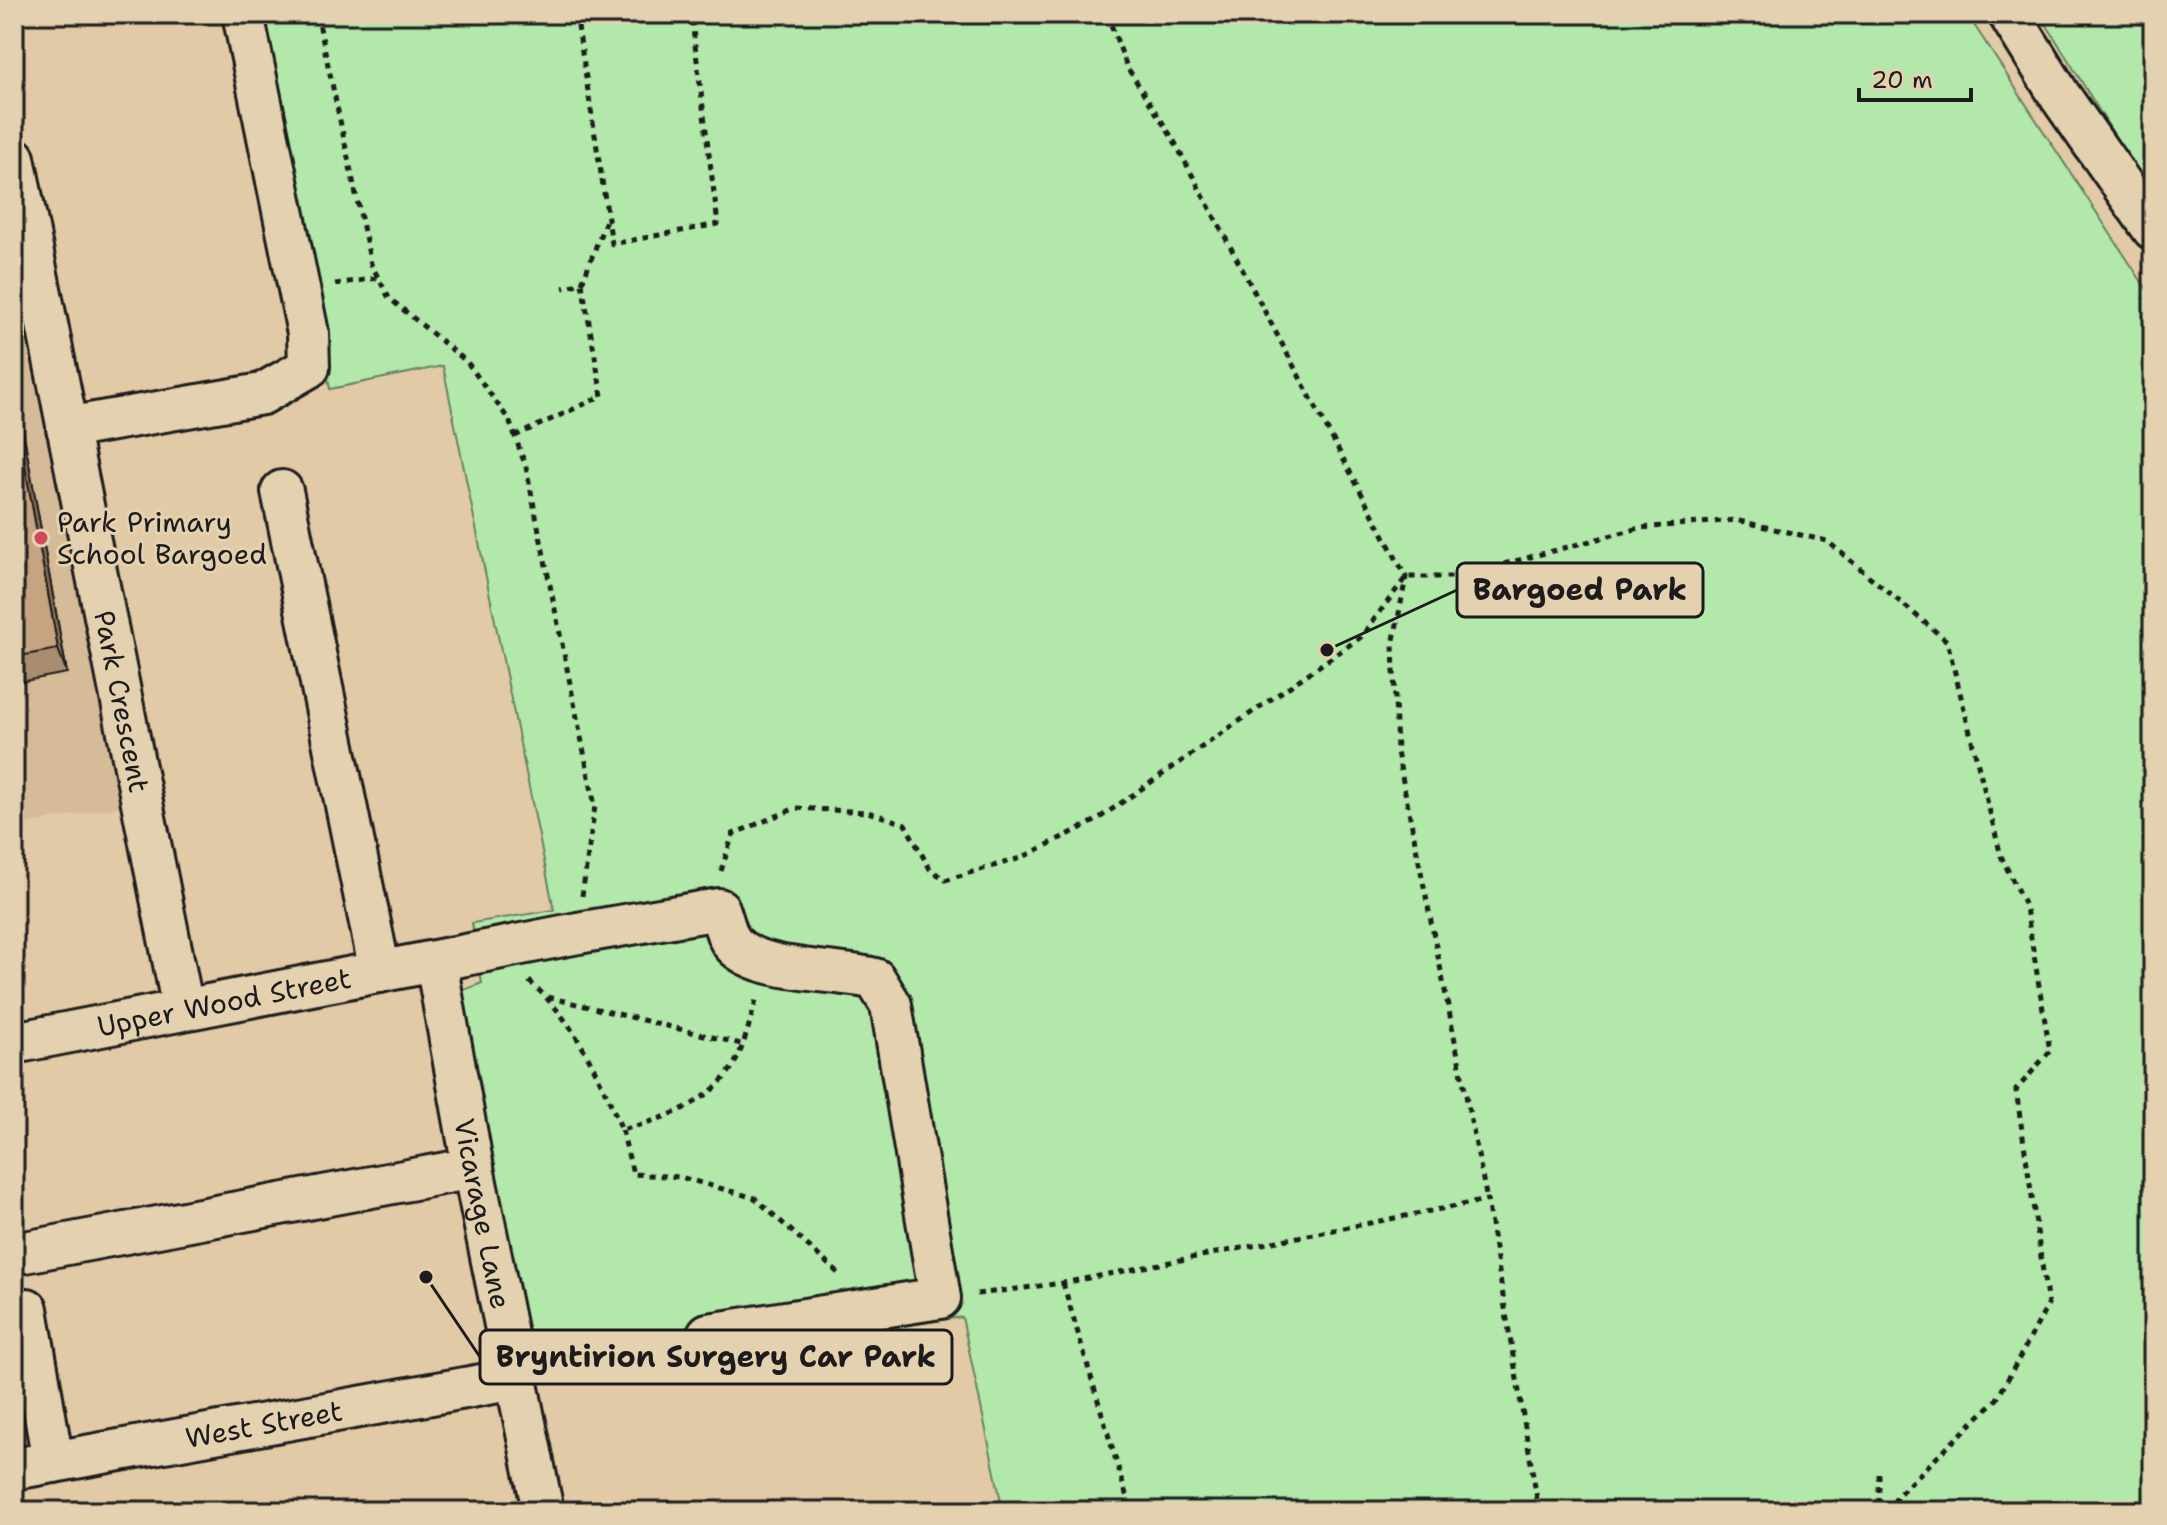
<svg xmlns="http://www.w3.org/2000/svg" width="2167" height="1525" font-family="'Shantell Sans',sans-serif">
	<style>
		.built { fill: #d6bb98 }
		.green { fill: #b2e8aa; stroke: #678263; stroke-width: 2 }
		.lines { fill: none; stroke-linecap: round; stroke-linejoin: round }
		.minor-casing { stroke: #1c1c1c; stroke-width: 46 }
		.path { stroke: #1c1c1c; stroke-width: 5; stroke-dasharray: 6 6; stroke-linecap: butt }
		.minor { stroke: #e4d1af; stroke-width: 40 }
		.wall { fill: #aa8c6f; stroke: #1c1c1c; stroke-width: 2 }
		.shaded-wall { fill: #8b725a; stroke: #1c1c1c; stroke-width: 2 }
		.building { fill: #c6a381; stroke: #1c1c1c; stroke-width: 2 }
		.poi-dot { fill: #d1495b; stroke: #e4d1af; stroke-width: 3 }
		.labels { text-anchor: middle; stroke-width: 6; stroke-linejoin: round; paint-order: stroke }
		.poi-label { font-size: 28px; fill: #1c1c1c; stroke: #e4d1af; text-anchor: start }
		.street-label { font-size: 28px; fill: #1c1c1c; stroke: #e4d1af }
		.leader { fill: none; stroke: #1c1c1c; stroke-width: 3 }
		.callout-dot { fill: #1c1c1c; stroke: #e4d1af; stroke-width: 3 }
		.callout { fill: #e4d1af; stroke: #1c1c1c; stroke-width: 3 }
		.callout-label { font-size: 30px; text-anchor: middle; font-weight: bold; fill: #1c1c1c }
	</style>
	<rect width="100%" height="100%" fill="#e3caa6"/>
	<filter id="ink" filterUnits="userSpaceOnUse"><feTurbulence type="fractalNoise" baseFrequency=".0125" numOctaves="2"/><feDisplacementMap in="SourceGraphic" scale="16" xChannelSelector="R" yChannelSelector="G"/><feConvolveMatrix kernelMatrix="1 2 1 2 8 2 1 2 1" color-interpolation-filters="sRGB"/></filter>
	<g filter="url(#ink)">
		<polygon class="built" points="14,270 124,806 14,826"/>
		<g class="green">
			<polygon points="259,14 1967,14 2153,299 2153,1511 1003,1511 962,1317 528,1383 461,991 482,983 472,923 554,910 443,366 330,389"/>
			<polygon points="2040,14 2153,14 2153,198"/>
		</g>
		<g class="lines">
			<defs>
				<g id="minor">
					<polyline points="2009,14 2060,96 2153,229"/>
					<path id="s1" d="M14,158L183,1009"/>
					<polyline points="67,428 262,394 309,367 308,333 243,14"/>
					<polyline points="282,491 380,972"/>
					<path id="s2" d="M436,962L473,1168L543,1511"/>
					<path id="s3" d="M14,1043L578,933L719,909C723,919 726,936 733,944C758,973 836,969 875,979L891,1005L940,1298L708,1334"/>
					<polyline points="14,1254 473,1168"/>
					<polyline points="27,1309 53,1462"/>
					<path id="s4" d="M14,1469L515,1379"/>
				</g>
			</defs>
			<use href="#minor" class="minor-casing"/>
			<g class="path">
				<polyline points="317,14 371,264 389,298 467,362 509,420 526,467 595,806 582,896"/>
				<polyline points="576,14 612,244 718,224 691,14"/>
				<polyline points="1107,14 1127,67 1173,139 1406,577 1393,645 1397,752 1487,1200"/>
				<polyline points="582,283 606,220"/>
				<polyline points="335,284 378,278"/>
				<polyline points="515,436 602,396 582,283 563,288"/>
				<polyline points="721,871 733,834 796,808 868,812 905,824 930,869 945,880 1021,858 1095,821 1361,637 1406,577 1455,577 1639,528 1735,520 1827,541 1947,641 2001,856 2026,908 2050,1051 2016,1090 2048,1305 1997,1399 1898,1495 1889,1511"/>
				<path d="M529,981C576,1022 598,1074 622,1130C661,1119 703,1107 729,1072C743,1054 750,1020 757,997"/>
				<polyline points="548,997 741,1044"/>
				<polyline points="622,1130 633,1174 680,1177 755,1198 838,1273"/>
				<polyline points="1063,1283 1131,1511"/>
				<polyline points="977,1294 1063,1283 1487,1200 1539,1511"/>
				<polyline points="1879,1474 1879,1511"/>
			</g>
			<use href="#minor" class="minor"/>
		</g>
		<polygon class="wall" points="14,381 67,673 14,683"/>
		<polygon class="shaded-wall" points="14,381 67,673 58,649 14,406"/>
		<polygon class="building" points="14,406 58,649 14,657"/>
	</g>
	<circle class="poi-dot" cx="41" cy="538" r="8"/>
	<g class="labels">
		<g class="poi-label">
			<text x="57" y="532">Park Primary<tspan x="57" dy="32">School Bargoed</tspan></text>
		</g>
		<g class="street-label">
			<text dy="10" stroke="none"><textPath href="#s1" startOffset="554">Park Crescent</textPath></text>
			<text dy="10" stroke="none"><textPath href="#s3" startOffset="214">Upper Wood Street</textPath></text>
			<text dy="10" stroke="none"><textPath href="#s2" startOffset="256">Vicarage Lane</textPath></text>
			<text dy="10" stroke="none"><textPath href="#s4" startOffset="254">West Street</textPath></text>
		</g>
	</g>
	<path class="leader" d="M1327 650L1457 590M426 1277L480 1357"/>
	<g class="callout-dot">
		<circle cx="1327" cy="650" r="8"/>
		<circle cx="426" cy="1277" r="8"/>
	</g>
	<g class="callout">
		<rect x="1457" y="563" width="246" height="54" rx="8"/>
		<rect x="480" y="1330" width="472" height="54" rx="8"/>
	</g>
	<g class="callout-label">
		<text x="1580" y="600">Bargoed Park</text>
		<text x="716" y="1367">Bryntirion Surgery Car Park</text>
	</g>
	<rect width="2167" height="1525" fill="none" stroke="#e4d1af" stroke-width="48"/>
	<rect x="24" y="24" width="2119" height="1477" fill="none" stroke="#1c1c1c" stroke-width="3" filter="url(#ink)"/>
	<path d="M1859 88v12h112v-12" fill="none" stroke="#1c1c1c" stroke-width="4"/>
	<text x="1871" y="88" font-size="24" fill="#1c1c1c" stroke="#e4d1af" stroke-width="6" paint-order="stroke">20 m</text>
</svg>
